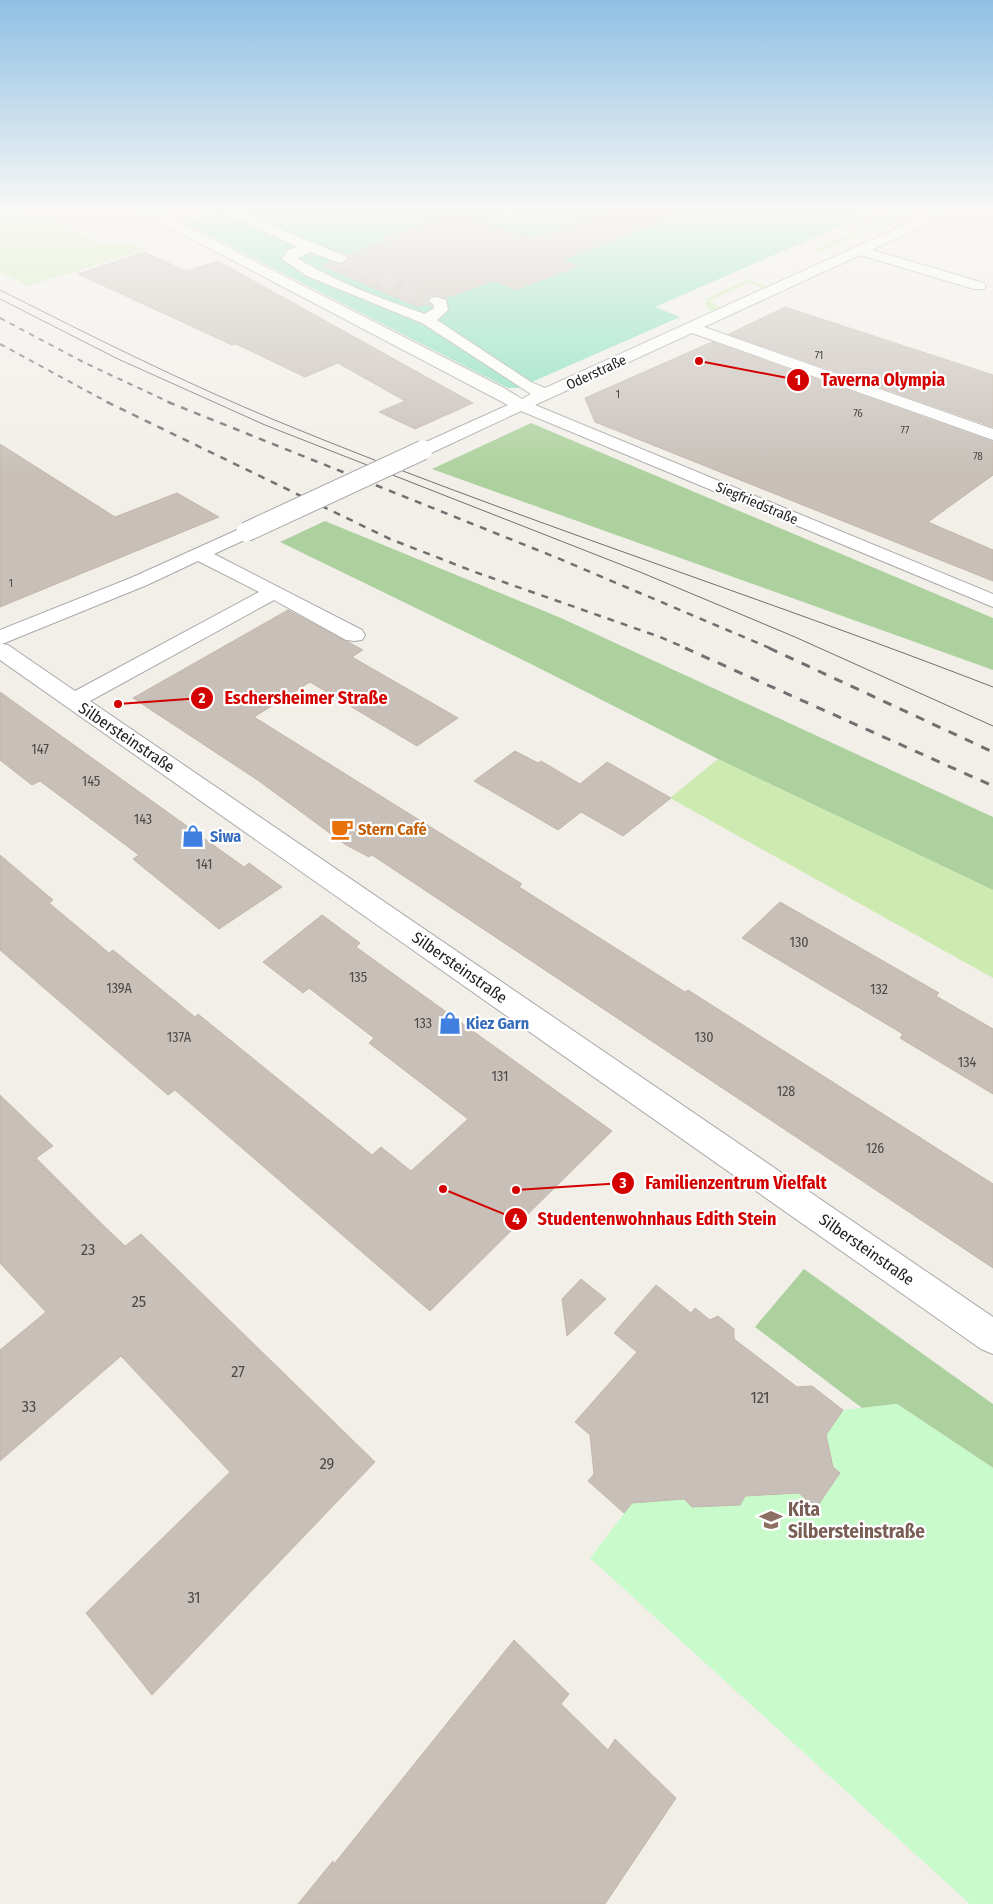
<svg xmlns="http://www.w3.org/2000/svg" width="993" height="1904" font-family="'Fira Sans Condensed',sans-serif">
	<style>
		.grass { fill: #cdebb0 }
		.forest { fill: #add19e }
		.park { fill: #c8facc }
		.pitch { fill: #88e0be }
		.building { fill: #c7bfb8; stroke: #c4b6ab }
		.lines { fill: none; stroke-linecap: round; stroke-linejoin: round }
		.minor-tunnel { stroke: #c8c6c1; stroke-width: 15; stroke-dasharray: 15 8; stroke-linecap: butt }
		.minor-casing { stroke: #a9a9a9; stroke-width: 2 }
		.minor { fill: #fff; fill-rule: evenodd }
		.tram { stroke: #707070; stroke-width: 1 }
		.rail-far2 { stroke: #707070; stroke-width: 2; stroke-dasharray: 5.5 5.5; stroke-linecap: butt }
		.rail-far1 { stroke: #707070; stroke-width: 2.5; stroke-dasharray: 7 7; stroke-linecap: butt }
		.rail { stroke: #707070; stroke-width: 3; stroke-dasharray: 9 9; stroke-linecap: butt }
		.minor-bridge-casing { stroke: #a9a9a9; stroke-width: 21; stroke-linecap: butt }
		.minor-bridge { stroke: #fff; stroke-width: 19 }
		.labels { text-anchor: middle; stroke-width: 4.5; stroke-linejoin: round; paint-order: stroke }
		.far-number-label { font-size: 11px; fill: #4b4948 }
		.far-street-label { font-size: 14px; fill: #222; stroke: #fff }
		.number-label { font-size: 14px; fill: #4b4948 }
		.street-label { font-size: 16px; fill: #222; stroke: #fff }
		.food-label { font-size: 16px; font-weight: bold; fill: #c56008; stroke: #fff; text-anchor: start }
		.shop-label { font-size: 16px; font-weight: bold; fill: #366cbe; stroke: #fff; text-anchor: start }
		.near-number-label { font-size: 16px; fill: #4b4948 }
		.near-education-label { font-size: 19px; font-weight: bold; fill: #785e54; stroke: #fff; text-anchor: start }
		.leader { fill: none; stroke: #d40000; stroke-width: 2 }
		.callout-dot { fill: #d40000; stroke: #fff; stroke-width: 2 }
		.mark-label { font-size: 15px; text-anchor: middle; font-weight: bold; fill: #fff }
		.callout-label { font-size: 18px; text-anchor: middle; font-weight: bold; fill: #d40000; stroke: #fff; stroke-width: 4.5; stroke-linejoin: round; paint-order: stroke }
	</style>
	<rect width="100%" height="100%" fill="#f2efe9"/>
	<g class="grass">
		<polygon points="0,211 12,211 31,220 40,217 99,243 131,243 144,250 28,286 0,272"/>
		<polygon points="902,211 906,213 878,226 887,229 885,232 870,229 819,252 814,250"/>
		<polygon points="749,279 766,286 763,288 749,283 709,301 720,307 711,311 707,308 705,299 708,298"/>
		<polygon points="718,759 993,890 993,978 670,798"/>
	</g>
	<g class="forest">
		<polygon points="531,423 993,618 993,670 432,469"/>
		<polygon points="325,521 561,618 993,817 993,890 718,759 535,666 280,542"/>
		<polygon points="804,1269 993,1404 993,1468 897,1404 862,1408 755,1327"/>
	</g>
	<polygon class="park" points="897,1404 993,1468 993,1904 970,1904 590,1558 632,1503 684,1499 692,1507 739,1505 745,1496 799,1493 816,1508 840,1473 833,1467 826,1435 843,1410"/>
	<polygon class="pitch" points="223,211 874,211 655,307 680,317 518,388 508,388 191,226 189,221"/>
	<g class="building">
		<polygon points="608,211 681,211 681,214 562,260 578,266 516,290 494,281 445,298 431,296 427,300 429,303 418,307 322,266 332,262 341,265 348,261 347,256 388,240 382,238 457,212 532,239"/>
		<polygon points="144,252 186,271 218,261 473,403 415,429 379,412 405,401 338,363 305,377 236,344 232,345 78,274"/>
		<polygon points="785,307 993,375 993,427 729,334"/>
		<polygon points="712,342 993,442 993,475 928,522 993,550 993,581 595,422 585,398"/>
		<polygon points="0,444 115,517 177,493 219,517 0,607"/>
		<polygon points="288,610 363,650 352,657 458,718 417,746 310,682 254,717 522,884 519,887 685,992 688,990 993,1184 993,1268 372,855 369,857 346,845 259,781 133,698"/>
		<polygon points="0,692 244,867 249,863 282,887 219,929 133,859 139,855 40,781 32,785 0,760"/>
		<polygon points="515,751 538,763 541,761 580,784 607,762 671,798 623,836 581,812 558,830 474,781"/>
		<polygon points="0,855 53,900 49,903 109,953 113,950 195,1017 198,1014 372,1155 381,1147 411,1171 468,1119 369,1043 374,1038 309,988 303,993 263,962 322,915 360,943 356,947 612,1131 430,1311 175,1090 168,1095 0,950"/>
		<polygon points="780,902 939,993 936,996 993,1029 993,1094 900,1038 903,1034 742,938"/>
		<polygon points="0,1095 53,1146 36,1158 104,1226 125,1246 141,1234 375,1462 152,1695 86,1613 230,1472 121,1356 0,1461 0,1350 46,1312 0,1263"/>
		<polygon points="581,1279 606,1299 567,1336 562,1299"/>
		<polygon points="656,1285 691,1313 695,1308 710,1320 718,1316 734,1329 734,1339 797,1387 812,1386 843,1410 826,1435 833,1467 840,1473 816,1508 799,1493 745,1496 740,1505 692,1507 684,1499 632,1503 624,1513 588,1481 594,1474 590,1435 575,1422 637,1352 614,1333"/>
		<polygon points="514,1640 569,1694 561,1704 608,1750 615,1739 676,1798 605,1904 298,1904 333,1861 334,1864"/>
	</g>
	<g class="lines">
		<polyline class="minor-tunnel" points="340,259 436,301"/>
		<defs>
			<g id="minor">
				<path d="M132,211H151L159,215L158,211H171L174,220L504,388L522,399L531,394L422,323L307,276L282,259L288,250L298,247L223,213L236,211L345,256L347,259L340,263L310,252L297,258C336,282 382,299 425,314L434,308V305L429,301L431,298L436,297L446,300L448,310L437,320L531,382L545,388L935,211H952L872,250L984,283L986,286L984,289H974L860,255L704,327L993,429V440L692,333L535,405L993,594V607L521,411L429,454H417L414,450L417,446L508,405L173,229Z"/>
				<path d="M246,526L253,528L256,532L253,536L214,554L362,630L365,635L362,640L354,641L346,640L274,600L90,701L993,1317V1354L981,1349L0,660V630L133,577ZM198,561L259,592L75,691L8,645L2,644L147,585Z"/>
			</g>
		</defs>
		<use href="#minor" class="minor-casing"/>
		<use href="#minor" class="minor"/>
		<g class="tram">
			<path d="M0,290C91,336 183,382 277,421C512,518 756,595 993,687"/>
			<polyline points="0,299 118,359 265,425 640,572 795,637 993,726"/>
		</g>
		<g class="rail-far2">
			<polyline points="0,318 85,363 171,403"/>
			<polyline points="0,344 109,403"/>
		</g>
		<g class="rail-far1">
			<polyline points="107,402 390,539 475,572 660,637 688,649"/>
			<polyline points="168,402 555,557 772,649"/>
		</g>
		<g class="rail">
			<polyline points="685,648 993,786"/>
			<polyline points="769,648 993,752"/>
		</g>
		<defs>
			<polyline id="minor-bridge" points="246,532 423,450"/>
		</defs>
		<use href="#minor-bridge" class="minor-bridge-casing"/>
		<use href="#minor-bridge" class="minor-bridge"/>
	</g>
	<linearGradient id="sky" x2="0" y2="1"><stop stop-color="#8fc0e4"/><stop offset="0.44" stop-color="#f9f8f5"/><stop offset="1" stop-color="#f9f8f5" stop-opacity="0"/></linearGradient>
	<rect width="993" height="478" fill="url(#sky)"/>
	<defs>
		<symbol id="cafe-bare" viewBox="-9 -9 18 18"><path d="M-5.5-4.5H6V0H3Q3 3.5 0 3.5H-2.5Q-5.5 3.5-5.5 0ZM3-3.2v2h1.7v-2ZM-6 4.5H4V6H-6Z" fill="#e8710a" stroke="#fff" stroke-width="2.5" paint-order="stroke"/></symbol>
		<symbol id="shop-bare" viewBox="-9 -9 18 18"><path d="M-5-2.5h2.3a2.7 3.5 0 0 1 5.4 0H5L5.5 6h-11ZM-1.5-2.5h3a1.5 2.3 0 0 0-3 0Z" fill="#3f7fe0" stroke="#fff" stroke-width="2.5" paint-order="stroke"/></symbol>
		<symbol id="school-bare" viewBox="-9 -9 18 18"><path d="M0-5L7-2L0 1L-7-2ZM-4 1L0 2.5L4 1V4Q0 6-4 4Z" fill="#8d6e63" stroke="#fff" stroke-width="2.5" paint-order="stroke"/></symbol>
	</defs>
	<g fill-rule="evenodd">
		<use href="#cafe-bare" x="326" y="813" width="32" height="32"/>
		<use href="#shop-bare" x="177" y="820" width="32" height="32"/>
		<use href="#shop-bare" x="434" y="1007" width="32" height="32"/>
		<use href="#school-bare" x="755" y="1504" width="32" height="32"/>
	</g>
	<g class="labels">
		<g class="far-number-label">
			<text x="819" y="359">71</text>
			<text x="618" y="398">1</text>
			<text x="858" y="417">76</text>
			<text x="905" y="434">77</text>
			<text x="978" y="460">78</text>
			<text x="11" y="587">1</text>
		</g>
		<g class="far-street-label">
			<text transform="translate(596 372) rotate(-25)" y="5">Oderstraße</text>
			<text transform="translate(757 503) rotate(23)" y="5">Siegfriedstraße</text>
		</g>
		<g class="number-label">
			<text x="40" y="754">147</text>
			<text x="91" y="786">145</text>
			<text x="143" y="824">143</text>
			<text x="204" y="869">141</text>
			<text x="799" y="947">130</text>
			<text x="358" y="982">135</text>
			<text x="119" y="993">139A</text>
			<text x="879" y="994">132</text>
			<text x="423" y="1028">133</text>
			<text x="179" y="1042">137A</text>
			<text x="704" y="1042">130</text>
			<text x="967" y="1067">134</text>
			<text x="500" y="1081">131</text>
			<text x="786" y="1096">128</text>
			<text x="875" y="1153">126</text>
		</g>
		<g class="street-label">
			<text transform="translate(127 737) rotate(34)" y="6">Silbersteinstraße</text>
			<text transform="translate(460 967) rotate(35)" y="6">Silbersteinstraße</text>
			<text transform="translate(867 1249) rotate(35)" y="6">Silbersteinstraße</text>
		</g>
		<g class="food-label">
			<text x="358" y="835">Stern Café</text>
		</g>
		<g class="shop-label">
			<text x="210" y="842">Siwa</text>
			<text x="466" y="1029">Kiez Garn</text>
		</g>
		<g class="near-number-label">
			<text x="88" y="1255">23</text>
			<text x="139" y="1307">25</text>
			<text x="238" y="1377">27</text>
			<text x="760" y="1403">121</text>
			<text x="29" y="1412">33</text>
			<text x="327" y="1469">29</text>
			<text x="194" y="1603">31</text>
		</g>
		<g class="near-education-label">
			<text x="788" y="1516">Kita<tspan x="788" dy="22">Silbersteinstraße</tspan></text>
		</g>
	</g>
	<path class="leader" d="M699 361L798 380M118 704L202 698M516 1190L623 1183M443 1189L516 1219"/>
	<g class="callout-dot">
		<circle cx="699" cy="361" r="5"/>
		<circle cx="118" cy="704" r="5"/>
		<circle cx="516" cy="1190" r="5"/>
		<circle cx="443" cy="1189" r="5"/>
		<circle cx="798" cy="380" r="12"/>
		<circle cx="202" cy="698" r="12"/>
		<circle cx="623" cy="1183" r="12"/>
		<circle cx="516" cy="1219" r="12"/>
	</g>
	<g class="mark-label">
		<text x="798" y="385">1</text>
		<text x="202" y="703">2</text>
		<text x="623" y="1188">3</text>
		<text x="516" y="1224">4</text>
	</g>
	<g class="callout-label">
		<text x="883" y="386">Taverna Olympia</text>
		<text x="306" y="704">Eschersheimer Straße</text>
		<text x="736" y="1189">Familienzentrum Vielfalt</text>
		<text x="657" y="1225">Studentenwohnhaus Edith Stein</text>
	</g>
</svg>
